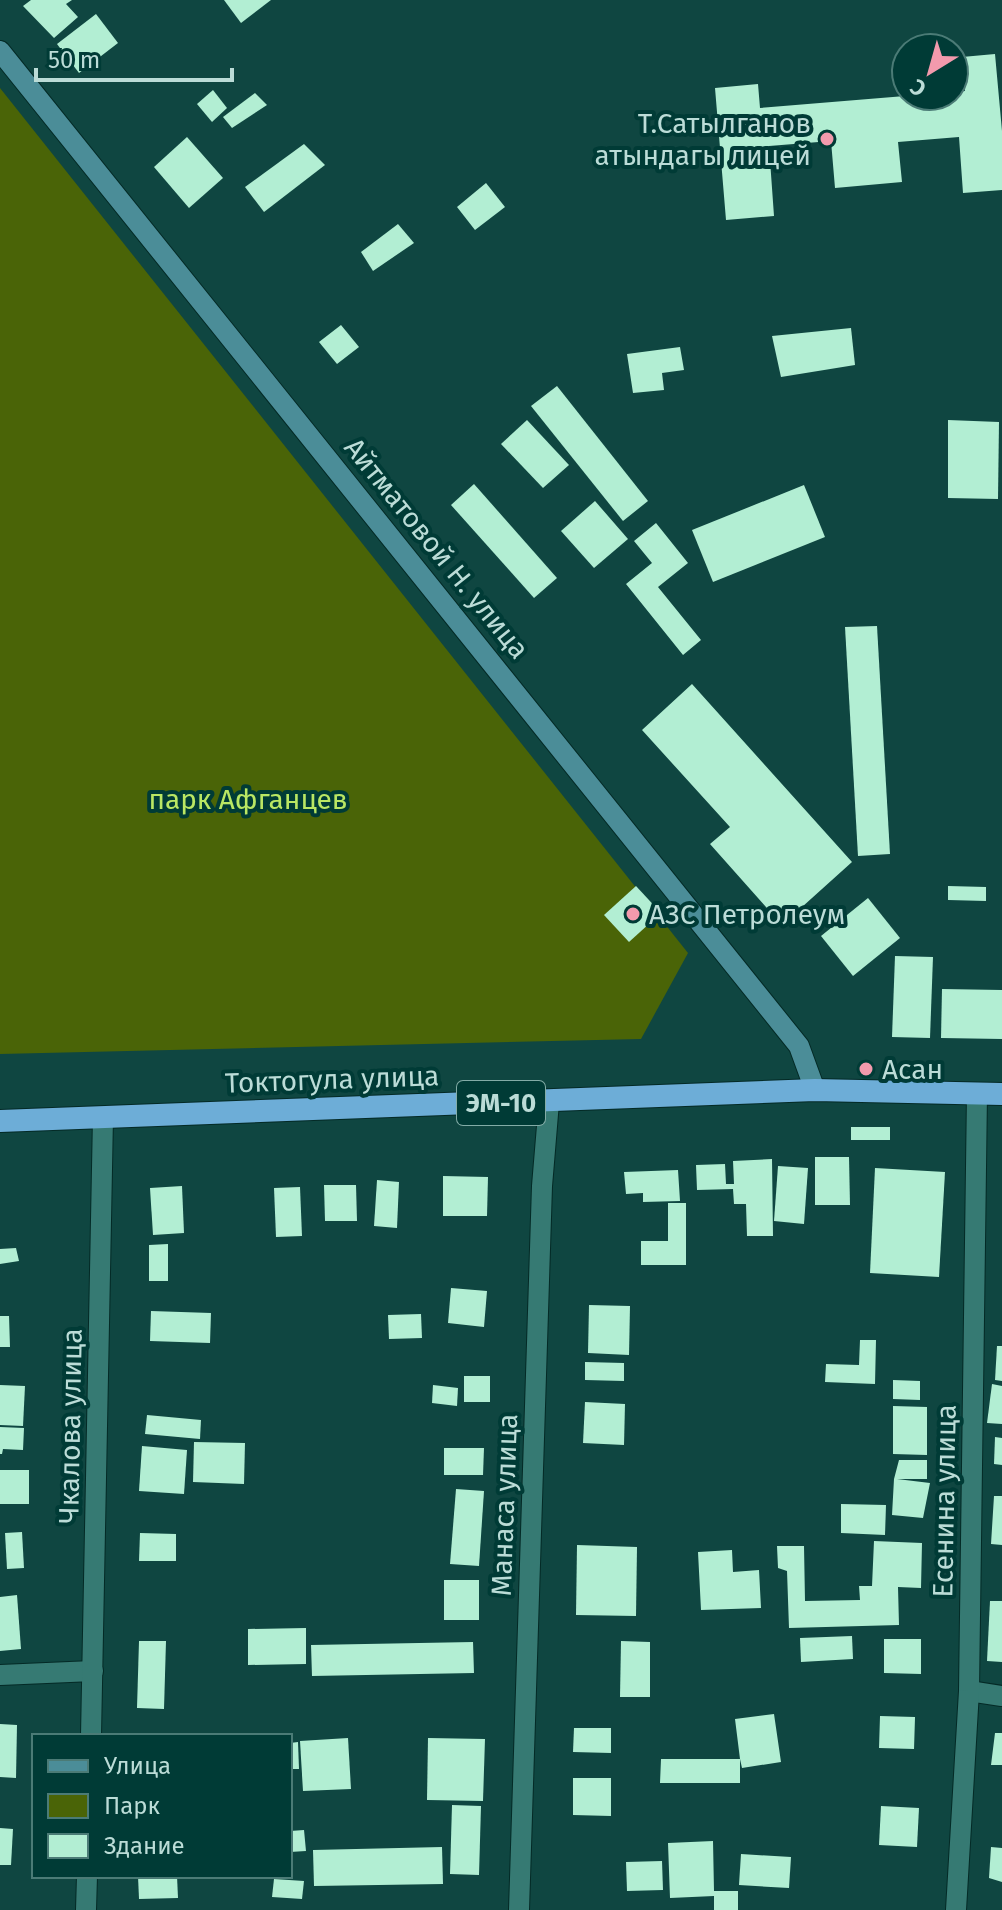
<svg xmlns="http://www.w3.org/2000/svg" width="1002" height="1910" font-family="'Fira Sans',sans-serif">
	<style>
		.green { fill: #4a6407 }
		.building { fill: #b2eed3 }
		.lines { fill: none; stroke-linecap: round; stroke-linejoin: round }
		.minor-casing { stroke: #042a26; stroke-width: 22 }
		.secondary-casing { stroke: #042a26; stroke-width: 22 }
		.trunk-casing { stroke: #042a26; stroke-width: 24 }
		.minor { stroke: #367a73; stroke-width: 20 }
		.secondary { stroke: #4b8d98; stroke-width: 20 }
		.trunk { stroke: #6dadd7; stroke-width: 22 }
		.poi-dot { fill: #f29aad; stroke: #003b36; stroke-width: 3 }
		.labels { text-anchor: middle; stroke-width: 8; stroke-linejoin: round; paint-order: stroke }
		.shield { fill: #003b36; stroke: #83aca7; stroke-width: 2 }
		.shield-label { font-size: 26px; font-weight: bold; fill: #bbdcd7 }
		.poi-label { font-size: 28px; fill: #bbdcd7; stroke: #003b36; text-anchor: start }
		.street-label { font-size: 28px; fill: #bbdcd7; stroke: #003b36 }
		.park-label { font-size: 28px; fill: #bae763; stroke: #003b36 }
	</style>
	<rect width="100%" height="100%" fill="#0f4641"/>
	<polygon class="green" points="0,88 688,953 641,1039 0,1054"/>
	<g class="building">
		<polygon points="31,0 72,0 66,4 78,17 54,38 23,6"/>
		<polygon points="224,0 271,0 241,23"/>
		<polygon points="96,14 118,43 79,73 57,44"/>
		<polygon points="995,54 1002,131 1002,190 963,193 959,137 898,142 902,182 835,188 831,141 769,146 774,216 726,220 715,88 758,84 760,108 905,96 954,96 954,92 965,91 962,57"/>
		<polygon points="213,90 227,108 212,122 197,104"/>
		<polygon points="255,93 267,105 232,128 223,117"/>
		<polygon points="187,137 223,178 189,208 154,167"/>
		<polygon points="304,144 325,165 264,212 245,187"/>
		<polygon points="486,183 505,207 475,230 457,207"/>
		<polygon points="398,224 414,243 373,271 361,252"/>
		<polygon points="341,325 359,347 337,364 319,342"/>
		<polygon points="851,328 855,365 781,377 772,336"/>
		<polygon points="680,347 684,370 662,373 664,390 633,393 627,354"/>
		<polygon points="557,386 648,501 623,521 531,406"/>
		<polygon points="527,420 569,465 543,488 501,444"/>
		<polygon points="948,420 999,422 998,499 948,498"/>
		<polygon points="474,484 557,578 534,598 451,505"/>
		<polygon points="804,485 825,537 713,582 692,530"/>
		<polygon points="595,501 628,539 594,568 561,531"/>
		<polygon points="656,523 688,563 658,587 701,640 683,655 626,584 652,563 634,541"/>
		<polygon points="877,626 890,854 858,856 845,627"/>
		<polygon points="692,684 852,862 782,925 710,844 730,827 642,730"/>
		<polygon points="636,886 661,913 629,942 604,915"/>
		<polygon points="948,886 986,887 986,901 948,900"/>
		<polygon points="868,898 900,938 853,976 821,936"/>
		<polygon points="895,956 933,957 930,1038 892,1037"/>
		<polygon points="942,989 1002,990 1002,1039 941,1038"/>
		<rect x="851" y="1127" width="39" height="13"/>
		<polygon points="815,1157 849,1157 850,1205 815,1205"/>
		<polygon points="772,1159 773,1236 747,1236 746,1204 734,1204 733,1189 697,1190 696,1165 725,1164 726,1184 734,1184 733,1161"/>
		<polygon points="778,1166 808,1168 804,1224 774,1221"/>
		<polygon points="875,1168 945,1172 939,1277 870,1273"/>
		<polygon points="678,1170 680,1201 643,1202 643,1193 626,1194 624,1172"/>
		<polygon points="443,1176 488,1177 487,1216 443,1216"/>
		<polygon points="377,1180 399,1182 397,1228 374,1226"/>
		<polygon points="324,1185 356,1185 357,1221 325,1221"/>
		<polygon points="182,1186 184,1233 153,1235 150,1188"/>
		<polygon points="300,1187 302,1236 276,1237 274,1188"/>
		<polygon points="668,1203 686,1203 686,1265 641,1265 641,1241 668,1241"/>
		<polygon points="168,1244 168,1281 149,1281 149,1245"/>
		<polygon points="16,1248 19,1261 0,1264 0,1249"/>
		<polygon points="451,1288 487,1291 484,1327 448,1323"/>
		<polygon points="589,1305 630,1306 629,1355 588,1353"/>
		<polygon points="151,1311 211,1313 210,1343 150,1341"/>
		<polygon points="421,1314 422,1338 389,1339 388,1315"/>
		<polygon points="0,1316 9,1316 10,1347 0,1347"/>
		<polygon points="860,1340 876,1340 875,1384 825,1382 826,1364 859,1365"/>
		<polygon points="997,1346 1002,1346 1002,1381 995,1380"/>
		<polygon points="585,1362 624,1363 624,1381 585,1380"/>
		<rect x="464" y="1376" width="26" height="26"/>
		<polygon points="893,1380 920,1381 920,1400 893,1399"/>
		<polygon points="992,1384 1002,1386 1002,1424 987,1423"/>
		<polygon points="0,1385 25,1386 23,1426 0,1425"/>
		<polygon points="433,1385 458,1388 457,1406 432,1403"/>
		<polygon points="585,1402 625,1404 624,1445 583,1443"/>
		<polygon points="893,1406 927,1407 927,1455 893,1454"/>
		<polygon points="147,1415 201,1420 200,1439 145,1434"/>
		<polygon points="0,1427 24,1428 23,1450 3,1449 2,1454 0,1454"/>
		<polygon points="995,1437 1002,1438 1002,1465 994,1464"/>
		<polygon points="194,1442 245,1443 244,1484 193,1482"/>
		<polygon points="142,1446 187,1450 184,1494 139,1491"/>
		<polygon points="444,1448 484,1448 483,1475 444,1475"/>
		<polygon points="899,1460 927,1460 927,1479 897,1479 930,1483 923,1518 892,1515 894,1479"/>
		<rect x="0" y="1470" width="29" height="34"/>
		<polygon points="456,1489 484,1491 479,1566 450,1564"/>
		<polygon points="994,1496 1002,1496 1002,1545 991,1544"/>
		<polygon points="841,1504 886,1505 885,1535 841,1533"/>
		<polygon points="22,1532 24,1568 7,1569 5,1533"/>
		<polygon points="140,1533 176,1534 176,1561 139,1561"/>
		<polygon points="874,1541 922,1543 921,1588 898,1587 899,1625 789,1628 787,1571 778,1568 777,1546 804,1546 805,1601 860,1600 859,1586 872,1586"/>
		<polygon points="577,1545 637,1547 636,1616 576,1615"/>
		<polygon points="732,1550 733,1572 759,1570 761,1608 701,1610 698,1552"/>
		<rect x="444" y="1580" width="35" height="40"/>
		<polygon points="17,1595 21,1649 0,1651 0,1597"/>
		<polygon points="990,1601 1002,1601 1002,1662 987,1661"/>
		<polygon points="306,1628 306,1664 248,1665 248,1629"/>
		<polygon points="852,1636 853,1659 801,1662 800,1638"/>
		<polygon points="884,1639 921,1639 921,1674 884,1673"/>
		<polygon points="139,1641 166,1641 164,1709 137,1708"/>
		<polygon points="621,1641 650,1642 650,1697 620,1697"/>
		<polygon points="473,1642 474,1673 312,1676 311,1645"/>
		<polygon points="774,1714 781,1762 742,1768 740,1759 740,1783 660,1783 661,1759 740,1759 735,1719"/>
		<polygon points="880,1716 915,1717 914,1749 879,1748"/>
		<polygon points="0,1724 17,1725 16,1778 0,1777"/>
		<polygon points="574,1728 611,1728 611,1753 573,1752"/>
		<polygon points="995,1733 1002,1733 1002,1765 991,1765"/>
		<polygon points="348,1738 351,1789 303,1791 300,1741"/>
		<polygon points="428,1738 485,1739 483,1801 427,1800"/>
		<polygon points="298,1742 299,1769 290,1769 290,1743"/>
		<polygon points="573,1778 611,1778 611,1816 573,1815"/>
		<polygon points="452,1805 481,1806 479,1875 450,1874"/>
		<polygon points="881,1806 919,1808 917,1847 879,1845"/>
		<polygon points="0,1828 13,1829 11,1865 0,1865"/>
		<polygon points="304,1830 306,1851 290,1852 290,1831"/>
		<polygon points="713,1841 714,1891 738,1891 738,1910 714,1910 714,1896 670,1898 668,1843"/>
		<polygon points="442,1847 443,1884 314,1886 313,1850"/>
		<polygon points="991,1847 1002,1848 1002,1882 989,1878"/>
		<polygon points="741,1854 791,1857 789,1888 739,1885"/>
		<polygon points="662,1861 663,1890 627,1891 626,1862"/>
		<polygon points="138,1876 177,1876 178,1898 139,1899"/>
		<polygon points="274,1879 304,1881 302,1899 272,1897"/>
	</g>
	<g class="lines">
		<defs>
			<g id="minor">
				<polyline points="0,1675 93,1671"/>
				<polyline points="969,1691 1002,1696"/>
				<polyline points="91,1736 103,1117"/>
				<polyline points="86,1910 87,1876"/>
				<polyline points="519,1910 542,1186 549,1102"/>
				<polyline points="956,1910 969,1691 977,1093"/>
			</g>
			<polyline id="secondary" points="0,51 799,1046 815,1090"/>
			<polyline id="trunk" points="0,1121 815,1090 1002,1094"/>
		</defs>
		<use href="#minor" class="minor-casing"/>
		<use href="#secondary" class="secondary-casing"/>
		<use href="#trunk" class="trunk-casing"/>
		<use href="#minor" class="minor"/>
		<use href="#secondary" class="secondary"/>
		<use href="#trunk" class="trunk"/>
	</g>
	<g class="poi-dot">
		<circle cx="827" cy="139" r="8"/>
		<circle cx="633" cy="914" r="8"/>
		<circle cx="866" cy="1069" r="8"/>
	</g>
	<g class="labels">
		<rect class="shield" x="457" y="1081" width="88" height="44" rx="6"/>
		<g class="shield-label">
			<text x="501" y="1112">ЭМ-10</text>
		</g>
		<g class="poi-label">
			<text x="811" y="133" text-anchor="end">Т.Сатылганов<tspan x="811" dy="32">атындагы лицей</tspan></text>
			<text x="649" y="924">АЗС Петролеум</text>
			<text x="882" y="1079">Асан</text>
		</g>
		<g class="street-label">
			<text transform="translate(437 548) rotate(51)" y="10">Айтматовой Н. улица</text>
			<text transform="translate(332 1079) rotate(-2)" y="10">Токтогула улица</text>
			<text transform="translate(70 1426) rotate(-89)" y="10">Чкалова улица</text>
			<text transform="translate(944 1501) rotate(-89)" y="10">Есенина улица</text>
			<text transform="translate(504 1505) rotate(-88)" y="10">Манаса улица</text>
		</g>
		<g class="park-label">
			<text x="248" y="809">парк Афганцев</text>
		</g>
	</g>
	<rect x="32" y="1734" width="260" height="144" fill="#003b36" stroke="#4b7b76" stroke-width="2"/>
	<rect x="48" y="1760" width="40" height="12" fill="#4b8d98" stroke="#4b7b76" stroke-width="2"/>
	<text x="104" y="1774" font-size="24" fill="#bbdcd7">Улица</text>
	<rect x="48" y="1794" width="40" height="24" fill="#4a6407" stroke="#4b7b76" stroke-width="2"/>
	<text x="104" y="1814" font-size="24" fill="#bbdcd7">Парк</text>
	<rect x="48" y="1834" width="40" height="24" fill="#b2eed3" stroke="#4b7b76" stroke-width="2"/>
	<text x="104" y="1854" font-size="24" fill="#bbdcd7">Здание</text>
	<g transform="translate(930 72) rotate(217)"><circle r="38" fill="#003b36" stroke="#4b7b76" stroke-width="2"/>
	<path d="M0-6L14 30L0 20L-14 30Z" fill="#f29aad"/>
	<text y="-12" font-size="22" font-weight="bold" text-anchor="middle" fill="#bbdcd7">С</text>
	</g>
	<path d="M36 68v12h196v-12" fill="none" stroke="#bbdcd7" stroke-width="4"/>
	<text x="48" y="68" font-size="24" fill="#bbdcd7" stroke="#003b36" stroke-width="6" paint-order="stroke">50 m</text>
</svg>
